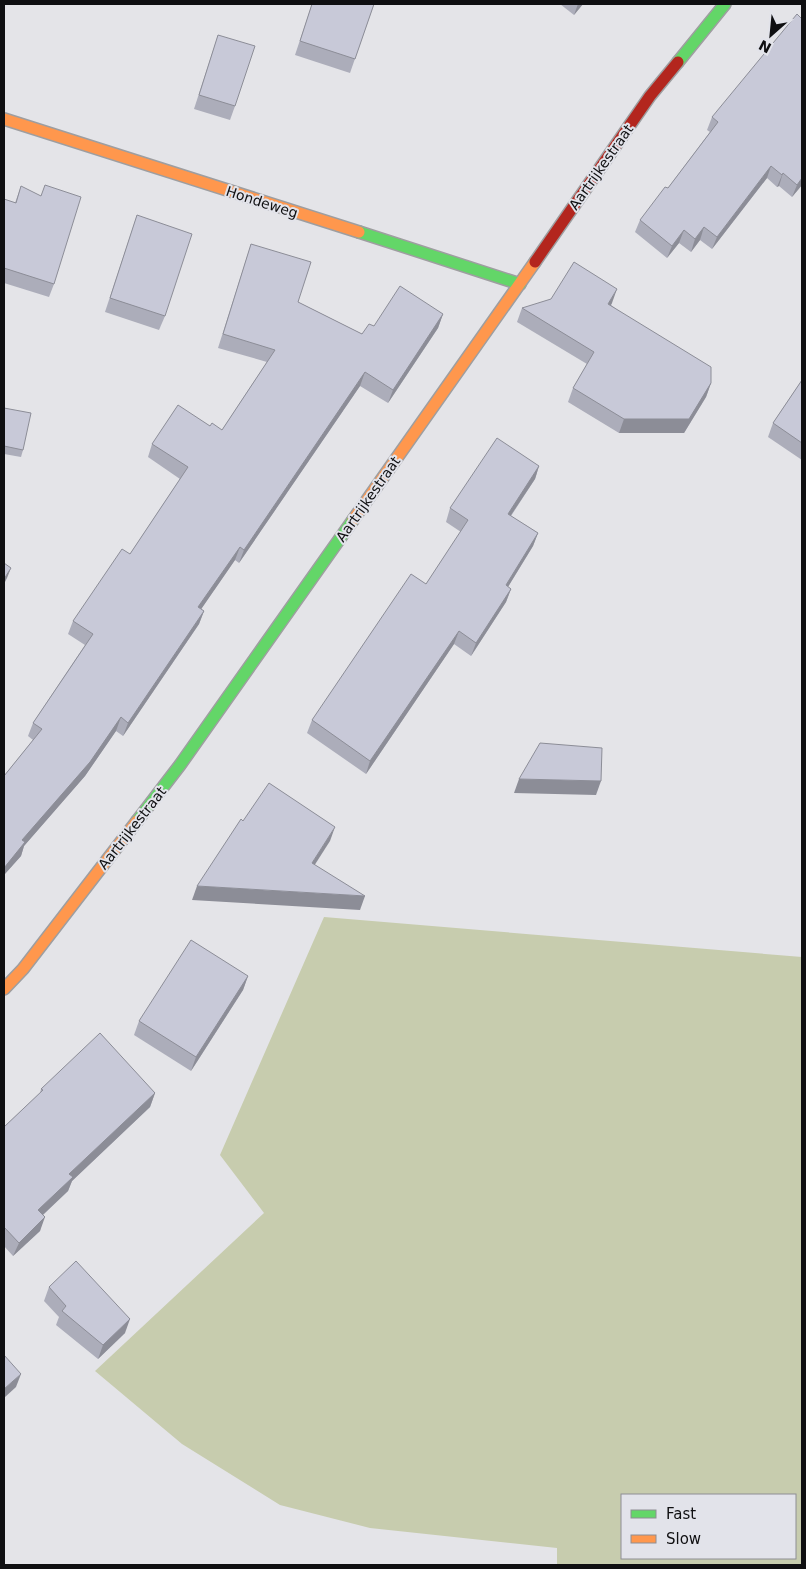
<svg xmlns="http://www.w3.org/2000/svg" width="806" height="1569" font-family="'DejaVu Sans',sans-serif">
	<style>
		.green { fill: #c7ccae; fill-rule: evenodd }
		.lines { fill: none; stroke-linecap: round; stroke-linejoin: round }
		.fast-casing { stroke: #9e9ea0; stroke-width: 14 }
		.slow-casing { stroke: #9e9ea0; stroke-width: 14 }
		.jam-casing { stroke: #9e9ea0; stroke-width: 14 }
		.fast { stroke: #63d668; stroke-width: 11 }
		.slow { stroke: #ff974d; stroke-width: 11 }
		.jam { stroke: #b3261e; stroke-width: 11 }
		.wall { fill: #acadba }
		.shaded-wall { fill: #8c8d97 }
		.building { fill: #c8c9d8; stroke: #8c8d97 }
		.labels { text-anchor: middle; stroke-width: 4; stroke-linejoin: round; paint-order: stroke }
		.street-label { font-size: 14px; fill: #0f0f11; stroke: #e2e3ea }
	</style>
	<rect width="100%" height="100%" fill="#e4e4e8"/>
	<path class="green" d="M324,917L802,957V1565H557V1548L370,1528L280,1505L182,1444L95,1371L264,1213L220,1155ZM622,1495H795V1558H622Z"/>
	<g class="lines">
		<defs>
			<g id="fast">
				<polyline points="678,62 725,4"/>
				<polyline points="359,232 520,284"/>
				<polyline points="137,821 180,765 353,520"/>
			</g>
			<g id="slow">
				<polyline points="4,119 359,232"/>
				<polyline points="353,520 535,262"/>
				<polyline points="4,989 23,969 137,821"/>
			</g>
			<polyline id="jam" points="535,262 650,96 678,62"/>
		</defs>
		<use href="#fast" class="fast-casing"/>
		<use href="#slow" class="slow-casing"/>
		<use href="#jam" class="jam-casing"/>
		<use href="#fast" class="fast"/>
		<use href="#slow" class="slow"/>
		<use href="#jam" class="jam"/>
	</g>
	<g class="wall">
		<polygon points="312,4 374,4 350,73 295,55"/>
		<polygon points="560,4 583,4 574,15"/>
		<polygon points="218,35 235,106 230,120 194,109"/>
		<polygon points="712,117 802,185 792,197 779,186 777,187 767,178 712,249 700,240 691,252 679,243 667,258 635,232 640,220 668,188 710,132 707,130"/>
		<polygon points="21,186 54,284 49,297 4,283 4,199 15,203"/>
		<polygon points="137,215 165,316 159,330 105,312"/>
		<polygon points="251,244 298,302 362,334 374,326 443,314 438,328 388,403 360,386 239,563 235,560 201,609 204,611 199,624 123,736 116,731 85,776 24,846 21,856 4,875 4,776 33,740 28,736 33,723 85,645 68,634 73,621 130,554 180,479 148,457 152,444 210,426 222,430 267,362 218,348"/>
		<polygon points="612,303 611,305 711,383 706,397 684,433 619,433 568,402 573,388 587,364 517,322 522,308"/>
		<polygon points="802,380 802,460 768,437 773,423"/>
		<polygon points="4,408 23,450 21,457 4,454"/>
		<polygon points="539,466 535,479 511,516 538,533 533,546 508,587 511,589 506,602 471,656 454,644 366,774 307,733 312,720 426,584 461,532 446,522 450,508"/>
		<polygon points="248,976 243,990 191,1071 134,1035 139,1021"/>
		<polygon points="41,1089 155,1093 150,1107 72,1181 68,1191 43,1215 40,1231 13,1256 4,1246 4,1127 40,1093"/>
		<polygon points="49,1287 125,1333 98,1359 56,1325 59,1317 44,1301"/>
	</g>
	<g class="shaded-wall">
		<polygon points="578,4 583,4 574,15"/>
		<polygon points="771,166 767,178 712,249 717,237"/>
		<polygon points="783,173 779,186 777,187 782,175"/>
		<polygon points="802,178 802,185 792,197 797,185"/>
		<polygon points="704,227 700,240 691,252 695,239"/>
		<polygon points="684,230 679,243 667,258 672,246"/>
		<polygon points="617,289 612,303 603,318 608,304"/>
		<polygon points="443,314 438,328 388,403 393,390"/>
		<polygon points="365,372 360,386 239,563 244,550"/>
		<polygon points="711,383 706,397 684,433 619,433 624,419"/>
		<polygon points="539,466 535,479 503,527 508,514"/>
		<polygon points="538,533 533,546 501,598 506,585"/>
		<polygon points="240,547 235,560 193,621 198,607"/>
		<polygon points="11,568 7,578 4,584 4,579"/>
		<polygon points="511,589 506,602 471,656 476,643"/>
		<polygon points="204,611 199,624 123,736 128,723"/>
		<polygon points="459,631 454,644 366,774 370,761"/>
		<polygon points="121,717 116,731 85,776 24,846 21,856 4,875 4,868 22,840"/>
		<polygon points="519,779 601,781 596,795 514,793"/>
		<polygon points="335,827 330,841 307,877 312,863"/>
		<polygon points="197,886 365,896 360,910 192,900"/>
		<polygon points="248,976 243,990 191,1071 196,1057"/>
		<polygon points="155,1093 150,1107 72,1181 68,1191 33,1224 38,1210 69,1174"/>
		<polygon points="45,1217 40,1231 13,1256 19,1243"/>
		<polygon points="130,1319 125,1333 98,1359 103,1345"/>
		<polygon points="21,1374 16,1387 4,1398 4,1389"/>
	</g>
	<g class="building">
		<polygon points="312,4 374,4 355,59 300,41"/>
		<polygon points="797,14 801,18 802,17 802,178 797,185 783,173 782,175 771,166 717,237 704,227 695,239 684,230 672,246 640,220 665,187 668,188 718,122 712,117"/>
		<polygon points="218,35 255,46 235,106 199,95"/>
		<polygon points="45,185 81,197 54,284 4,268 4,199 16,203 21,186 41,196"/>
		<polygon points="137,215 192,234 165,316 110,298"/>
		<polygon points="251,244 311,262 298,302 362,334 369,324 374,326 400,286 443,314 393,390 365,372 244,550 240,547 198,607 204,611 128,723 121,717 90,762 22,840 25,842 4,868 4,776 42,729 33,723 93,634 73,621 122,549 130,554 188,467 152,444 178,405 210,426 212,423 222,430 275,350 223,334"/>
		<polygon points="574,262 617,289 608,304 711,367 711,383 689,419 624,419 573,388 594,352 522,308 551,299"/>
		<polygon points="802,380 802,443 773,423"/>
		<polygon points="4,408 31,413 23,450 4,446"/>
		<polygon points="497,438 539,466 508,514 538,533 506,585 511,589 476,643 459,631 370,761 312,720 411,574 426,584 468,520 450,508"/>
		<polygon points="4,563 11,568 4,579"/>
		<polygon points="540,743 602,748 601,781 519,779"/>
		<polygon points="269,783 335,827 312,863 365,896 197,886 241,819 243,821"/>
		<polygon points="191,940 248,976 196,1057 139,1021"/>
		<polygon points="100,1033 155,1093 69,1174 73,1177 38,1210 45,1217 19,1243 4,1227 4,1127 43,1090 41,1089"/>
		<polygon points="76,1261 130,1319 103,1345 62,1311 66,1306 49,1287"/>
		<polygon points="4,1355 21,1374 4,1389"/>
	</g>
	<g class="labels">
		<g class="street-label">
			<text transform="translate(601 167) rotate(-55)" y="5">Aartrijkestraat</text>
			<text transform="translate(262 202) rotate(18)" y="5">Hondeweg</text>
			<text transform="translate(368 499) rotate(-55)" y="5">Aartrijkestraat</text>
			<text transform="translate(132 828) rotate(-52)" y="5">Aartrijkestraat</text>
		</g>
	</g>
	<rect width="806" height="1569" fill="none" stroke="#0f0f11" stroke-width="10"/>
	<rect x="621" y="1494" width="175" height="65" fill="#e2e3ea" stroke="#8e8e93"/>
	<rect x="631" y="1510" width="25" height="8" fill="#63d668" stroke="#8e8e93"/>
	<text x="666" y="1519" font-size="15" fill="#0f0f11">Fast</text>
	<rect x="631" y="1535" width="25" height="8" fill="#ff974d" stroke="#8e8e93"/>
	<text x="666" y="1544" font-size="15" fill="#0f0f11">Slow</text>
	<g transform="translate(771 35) rotate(207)" stroke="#e2e3ea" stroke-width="4" paint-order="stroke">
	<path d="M0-4L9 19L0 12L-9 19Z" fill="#0f0f11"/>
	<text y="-8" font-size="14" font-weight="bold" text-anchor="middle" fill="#0f0f11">N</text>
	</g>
</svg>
